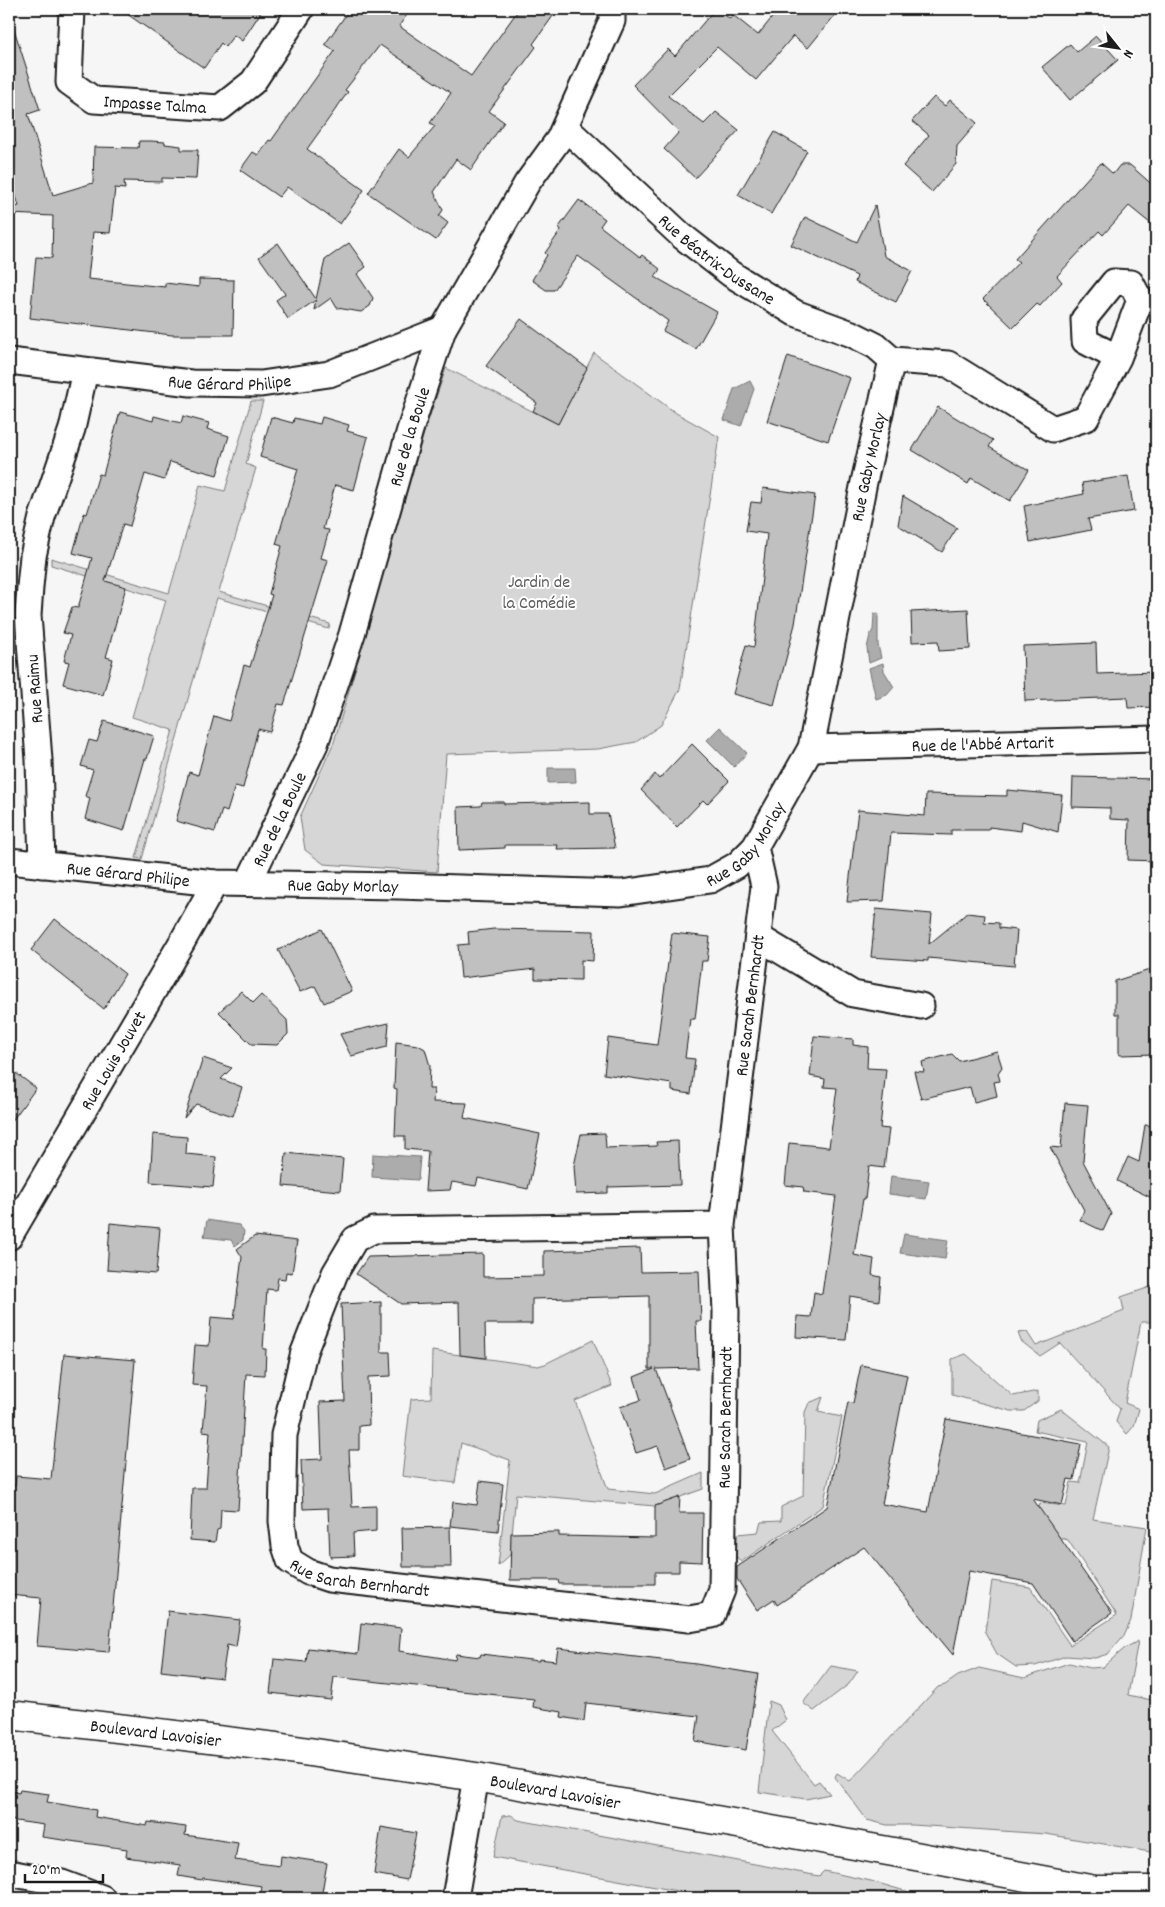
<svg xmlns="http://www.w3.org/2000/svg" width="1165" height="1907" font-family="Dekko,sans-serif">
	<style>
		.green { fill: #d6d6d6; stroke: #797979 }
		.water { fill: #acacac; stroke: #727272 }
		.building { fill: #c0c0c0; stroke: #1c1c1c }
		.lines { fill: none; stroke-linecap: round; stroke-linejoin: round }
		.minor-casing { stroke: #1c1c1c; stroke-width: 29 }
		.major-casing { stroke: #1c1c1c; stroke-width: 31 }
		.minor { stroke: #fff; stroke-width: 25 }
		.major { stroke: #fff; stroke-width: 28 }
		.labels { text-anchor: middle; stroke-width: 4; stroke-linejoin: round; paint-order: stroke }
		.street-label { font-size: 18px; fill: #1c1c1c; stroke: #fff }
		.park-label { font-size: 18px; fill: #5d5d5d; stroke: #fff }
	</style>
	<rect width="100%" height="100%" fill="#f6f6f6"/>
	<filter id="ink" filterUnits="userSpaceOnUse"><feTurbulence type="fractalNoise" baseFrequency=".02" numOctaves="2"/><feDisplacementMap in="SourceGraphic" scale="10" xChannelSelector="R" yChannelSelector="G"/><feConvolveMatrix kernelMatrix="1 2 1 2 8 2 1 2 1" color-interpolation-filters="sRGB"/></filter>
	<g filter="url(#ink)">
		<g class="green">
			<polygon points="594,353 676,413 719,437 680,689 661,725 636,742 598,749 446,754 437,872 324,864 305,850 300,817 334,742 424,433 446,368 558,424"/>
			<polygon points="251,401 263,401 246,464 256,468 219,592 330,624 329,629 217,598 142,859 136,858 173,730 132,717 166,600 51,565 51,558 169,593 200,485 225,491"/>
			<polygon points="1156,1285 1156,1322 1141,1322 1125,1403 1139,1409 1134,1426 1127,1434 1116,1422 1120,1409 1060,1343 1040,1356 1021,1341 1018,1333 1027,1332 1036,1346 1124,1311 1121,1297"/>
			<polygon points="593,1340 612,1386 575,1401 608,1489 655,1494 703,1473 703,1489 655,1506 516,1494 510,1555 498,1566 510,1460 461,1443 455,1483 402,1476 411,1399 431,1398 432,1351 538,1366 545,1364"/>
			<polygon points="966,1354 1013,1396 1038,1391 1038,1401 1024,1411 1011,1411 952,1395 952,1359"/>
			<polygon points="823,1397 818,1412 842,1417 823,1506 741,1562 736,1556 737,1534 758,1532 761,1522 781,1521 781,1507 803,1496 805,1412 809,1403"/>
			<polygon points="1061,1409 1109,1447 1093,1519 1147,1527 1131,1620 1125,1634 1108,1654 1095,1658 1066,1656 1035,1666 1016,1667 997,1654 985,1632 992,1581 1030,1587 1070,1645 1117,1615 1068,1540 1034,1531 1040,1503 1066,1506 1071,1482 1080,1483 1088,1442 1035,1431 1037,1420"/>
			<polygon points="1138,1641 1128,1695 1156,1701 1156,1853 1046,1834 913,1825 887,1825 867,1820 835,1777 837,1773 850,1781 938,1687 945,1685 958,1676 979,1668 1024,1678 1069,1663 1091,1668 1103,1667 1125,1648"/>
			<polygon points="831,1666 858,1671 849,1684 814,1711 803,1703"/>
			<polygon points="769,1701 779,1705 786,1720 772,1731 814,1784 819,1781 830,1794 806,1799 759,1792"/>
			<polygon points="511,1815 518,1820 819,1876 824,1871 871,1881 929,1898 715,1898 493,1857 502,1816"/>
		</g>
		<g class="water">
			<polygon points="750,381 754,389 741,426 724,420 734,389"/>
			<polygon points="874,614 878,614 878,645 881,658 869,663 867,648 870,635 873,630"/>
			<polygon points="883,663 884,671 894,687 887,695 876,699 869,668"/>
			<polygon points="720,727 747,753 734,767 707,740"/>
			<polygon points="548,768 575,768 576,782 548,783"/>
			<polygon points="373,1154 420,1157 418,1180 372,1177"/>
			<polygon points="891,1176 929,1181 926,1199 889,1194"/>
			<polygon points="207,1220 239,1225 244,1231 243,1240 235,1246 231,1240 204,1237"/>
			<polygon points="904,1234 948,1240 945,1259 900,1253"/>
		</g>
		<g class="building">
			<polygon points="120,9 263,9 242,41 234,35 225,47 221,43 204,68"/>
			<polygon points="350,9 411,9 399,26 471,76 519,9 558,9 533,44 536,47 489,111 504,122 471,170 456,159 434,192 443,210 439,216 448,223 436,240 368,193 399,149 409,157 435,126 430,123 451,93 380,45 345,90 348,92 307,149 364,190 340,224 287,187 279,197 240,170 253,152 258,155 269,140 271,141 335,51 325,44"/>
			<polygon points="715,9 717,9 730,19 733,15 758,35 779,9 840,9 808,48 793,36 756,80 717,47 668,96 704,124 716,112 739,130 695,178 664,149 679,132 633,85 668,49 675,56"/>
			<polygon points="13,26 40,110 28,114 53,195 93,183 94,147 138,148 139,141 151,141 165,142 165,144 181,146 181,150 198,150 196,179 162,178 162,182 124,181 125,189 115,188 110,233 93,232 88,279 165,287 165,283 199,287 199,279 234,280 233,335 172,335 30,318 36,257 52,258 53,216 9,214 9,209 19,206 9,174 9,27"/>
			<polygon points="1096,36 1118,60 1070,100 1042,67 1070,44 1077,52"/>
			<polygon points="934,97 945,106 950,100 977,123 957,146 956,164 932,192 903,166 929,135 912,121"/>
			<polygon points="775,132 807,151 771,214 738,195"/>
			<polygon points="1101,163 1113,174 1120,165 1130,165 1156,188 1156,228 1129,206 1103,235 1099,231 1057,276 1062,282 1040,306 1037,304 1013,328 983,299 1019,262 1015,259"/>
			<polygon points="579,200 605,219 600,226 640,257 642,255 660,269 655,277 717,312 696,349 663,331 668,321 578,256 554,290 546,290 532,280 547,255 545,253 561,230 559,227"/>
			<polygon points="875,205 884,256 912,271 896,302 855,282 857,276 791,245 805,217 857,242"/>
			<polygon points="278,243 316,299 325,260 349,243 366,267 357,274 373,298 370,306 361,312 337,308 331,298 314,310 316,300 288,319 276,300 285,294 259,257"/>
			<polygon points="521,319 587,368 558,424 533,411 537,403 486,366"/>
			<polygon points="788,356 850,378 828,441 767,421"/>
			<polygon points="938,407 993,440 989,447 1029,470 1010,501 971,478 968,484 912,450"/>
			<polygon points="120,412 153,421 154,416 181,423 183,416 209,423 207,429 229,436 217,475 170,462 164,480 145,474 130,526 123,524 105,581 126,587 106,657 113,659 103,695 63,684 69,662 64,661 71,635 63,633 72,607 78,608 92,558 73,553 84,513 87,514 99,474 103,475"/>
			<polygon points="271,417 293,423 294,418 320,424 322,417 349,425 347,431 368,437 354,490 335,485 323,529 329,530 321,558 328,560 284,705 278,704 270,732 258,729 243,788 235,786 227,812 222,810 215,832 176,821 189,772 198,775 214,716 229,721 244,665 250,667 272,595 269,594 282,546 276,544 298,469 260,457"/>
			<polygon points="1128,476 1134,511 1088,519 1091,530 1030,542 1024,506 1084,494 1082,483"/>
			<polygon points="763,488 815,495 795,624 774,705 733,694 746,645 754,647 767,534 746,531 751,502 761,503"/>
			<polygon points="903,496 957,528 942,552 898,525"/>
			<polygon points="968,609 970,649 939,651 938,641 912,642 911,612"/>
			<polygon points="1096,643 1097,674 1156,672 1156,704 1155,707 1128,708 1127,697 1025,701 1023,646"/>
			<polygon points="104,721 154,736 147,759 145,759 124,831 85,819 90,798 85,796 93,770 81,766 89,740 97,742"/>
			<polygon points="692,744 729,781 707,804 703,800 677,827 641,790 655,774 659,779"/>
			<polygon points="1073,777 1156,779 1156,861 1128,860 1129,820 1110,819 1110,808 1072,807"/>
			<polygon points="1007,790 1062,795 1058,832 1022,821 1021,831 989,827 989,830 951,830 951,835 891,833 884,901 847,902 858,810 925,816 926,794 1007,796"/>
			<polygon points="482,802 504,802 504,804 590,802 590,814 608,814 615,848 557,849 558,845 505,845 505,848 459,850 458,807 481,806"/>
			<polygon points="876,909 932,914 929,944 967,913 985,915 984,922 999,923 999,928 1017,930 1014,966 928,958 928,961 871,957"/>
			<polygon points="55,919 125,974 104,1009 31,950"/>
			<polygon points="322,929 352,991 324,1003 315,986 300,992 278,950"/>
			<polygon points="494,929 594,931 593,961 581,960 581,980 535,979 535,969 461,978 458,945 469,944 468,932"/>
			<polygon points="672,933 710,937 707,961 702,961 695,1019 690,1019 685,1058 695,1059 691,1094 672,1091 672,1084 604,1074 608,1038 657,1045"/>
			<polygon points="1156,968 1156,1054 1119,1055 1119,1014 1115,1014 1115,981"/>
			<polygon points="241,991 253,1003 261,995 287,1020 288,1034 277,1045 251,1044 219,1012"/>
			<polygon points="389,1023 387,1047 351,1056 340,1034"/>
			<polygon points="814,1036 853,1039 853,1045 868,1047 867,1068 886,1069 880,1128 889,1129 884,1168 869,1166 865,1199 863,1199 854,1255 874,1259 872,1275 881,1277 879,1301 850,1296 846,1340 796,1337 797,1316 811,1317 814,1292 822,1294 836,1196 804,1192 803,1187 785,1185 789,1143 829,1147 837,1088 824,1087 825,1079 810,1076"/>
			<polygon points="396,1042 418,1045 425,1049 430,1066 429,1089 434,1089 433,1102 467,1103 464,1118 540,1134 528,1189 478,1178 476,1186 452,1182 450,1190 425,1191 428,1151 405,1149 405,1136 395,1136 397,1089 394,1088"/>
			<polygon points="997,1051 1002,1067 998,1073 1000,1081 994,1082 997,1096 974,1102 970,1087 921,1099 914,1071 924,1072 922,1062 952,1054 959,1061"/>
			<polygon points="203,1058 232,1068 221,1079 242,1087 233,1116 196,1104 184,1118"/>
			<polygon points="9,1068 36,1088 9,1125"/>
			<polygon points="1065,1103 1088,1105 1083,1161 1111,1214 1103,1231 1080,1220 1084,1210 1050,1147 1061,1148"/>
			<polygon points="1145,1125 1156,1126 1156,1200 1117,1181 1128,1157 1139,1162"/>
			<polygon points="605,1133 606,1148 657,1146 656,1142 678,1141 680,1185 608,1187 608,1193 576,1194 574,1166 581,1134"/>
			<polygon points="153,1134 187,1137 186,1154 216,1157 213,1187 150,1182"/>
			<polygon points="286,1153 343,1159 340,1191 283,1186"/>
			<polygon points="110,1223 160,1228 156,1274 107,1270"/>
			<polygon points="255,1236 297,1241 292,1273 286,1272 285,1279 278,1278 276,1290 267,1289 263,1349 266,1349 265,1375 246,1374 238,1510 221,1509 220,1529 217,1530 215,1542 190,1540 192,1488 206,1488 210,1432 203,1431 207,1386 192,1385 195,1345 209,1346 211,1317 234,1319 242,1257 237,1249"/>
			<polygon points="640,1248 641,1272 699,1271 701,1321 696,1321 698,1368 656,1369 690,1459 666,1468 658,1446 636,1453 620,1407 641,1400 634,1377 654,1369 649,1369 649,1296 532,1299 532,1324 485,1324 486,1358 460,1355 459,1302 401,1304 356,1274 368,1257 483,1254 483,1277 544,1276 544,1251"/>
			<polygon points="381,1302 381,1352 390,1352 391,1376 368,1377 369,1425 359,1426 359,1450 349,1450 352,1507 376,1506 376,1531 353,1533 354,1556 330,1557 328,1508 303,1509 301,1460 322,1459 320,1402 345,1401 341,1304"/>
			<polygon points="64,1354 135,1360 109,1652 37,1646 41,1598 9,1595 9,1486 15,1486 16,1476 51,1479"/>
			<polygon points="861,1365 907,1375 882,1504 928,1512 946,1419 1081,1444 1074,1480 1068,1479 1062,1505 1033,1499 1112,1613 1072,1641 1033,1583 969,1571 953,1655 864,1547 777,1605 774,1599 757,1610 737,1579 737,1567 827,1507 848,1402 853,1403"/>
			<polygon points="480,1481 503,1484 498,1531 450,1526 453,1502 477,1505"/>
			<polygon points="680,1497 679,1513 703,1513 702,1562 679,1561 679,1572 655,1572 655,1584 559,1584 558,1580 510,1580 511,1533 559,1532 559,1536 655,1538 655,1506"/>
			<polygon points="450,1527 451,1567 403,1567 402,1528"/>
			<polygon points="168,1611 240,1620 236,1647 227,1645 222,1678 161,1671"/>
			<polygon points="361,1623 401,1628 399,1651 455,1660 456,1654 480,1657 481,1654 539,1661 539,1659 556,1661 558,1648 696,1664 758,1674 746,1750 695,1741 699,1716 586,1703 584,1721 561,1717 562,1712 533,1707 534,1699 334,1677 331,1700 270,1693 274,1659 306,1662 308,1648 358,1654"/>
			<polygon points="20,1790 49,1794 47,1802 96,1810 95,1817 147,1826 148,1822 186,1827 185,1835 238,1843 235,1860 280,1866 281,1856 327,1863 321,1898 260,1898 262,1886 203,1878 202,1880 178,1876 180,1865 126,1857 127,1849 42,1837 44,1825 9,1820 9,1791 19,1793"/>
			<polygon points="381,1827 416,1833 407,1880 374,1874"/>
		</g>
		<g class="lines">
			<defs>
				<g id="minor">
					<path id="s1" d="M72,9L69,82L94,100L220,108L253,82L301,9"/>
					<path id="s2" d="M565,127L682,236L731,274L795,313L852,334L876,346L892,360"/>
					<polyline points="892,360 948,364 1053,429 1086,418 1118,358 1140,300 1131,283 1114,282 1084,319 1085,341 1118,358"/>
					<path id="s3" d="M9,361L191,383L261,384L329,374L443,329"/>
					<path id="s4" d="M811,748L1156,739"/>
					<path id="s5" d="M9,861L215,883L398,886L621,893L710,880L737,865L755,847L811,748L864,482L892,360"/>
					<polyline points="42,865 39,760 28,615 30,587 33,556 42,517 72,429 85,371"/>
					<path id="s6" d="M248,883L315,744L352,634L410,430L443,329L527,183L559,139L612,21V9"/>
					<polyline points="758,937 853,994 921,1006"/>
					<path id="s7" d="M722,1225L374,1230L355,1239L335,1273L304,1352L284,1435L282,1521L285,1546L290,1561L308,1572L329,1579L689,1619L712,1615L722,1590L726,1312L722,1225L764,886L755,847"/>
					<path id="s8" d="M9,1237L182,942L215,883"/>
					<polyline points="9,1873 62,1883 102,1898"/>
					<polyline points="455,1898 476,1777"/>
				</g>
				<g id="major">
					<path id="s9" d="M9,1715L276,1747L476,1777L910,1855L1095,1890H1156"/>
				</g>
			</defs>
			<use href="#minor" class="minor-casing"/>
			<use href="#major" class="major-casing"/>
			<use href="#minor" class="minor"/>
			<use href="#major" class="major"/>
		</g>
	</g>
	<g class="labels">
		<g class="street-label">
			<text dy="6" stroke="none"><textPath href="#s1" startOffset="165">Impasse Talma</textPath></text>
			<text dy="6" stroke="none"><textPath href="#s2" startOffset="202">Rue Béatrix-Dussane</textPath></text>
			<text dy="6" stroke="none"><textPath href="#s3" startOffset="222">Rue Gérard Philipe</textPath></text>
			<text dy="6" stroke="none"><textPath href="#s6" startOffset="476">Rue de la Boule</textPath></text>
			<text dy="6" stroke="none"><textPath href="#s5" startOffset="1160">Rue Gaby Morlay</textPath></text>
			<text transform="translate(34 689) rotate(-94)" y="6">Rue Raimu</text>
			<text dy="6" stroke="none"><textPath href="#s4" startOffset="172">Rue de l'Abbé Artarit</textPath></text>
			<text dy="6" stroke="none"><textPath href="#s6" startOffset="71">Rue de la Boule</textPath></text>
			<text dy="6" stroke="none"><textPath href="#s5" startOffset="755">Rue Gaby Morlay</textPath></text>
			<text dy="6" stroke="none"><textPath href="#s5" startOffset="120">Rue Gérard Philipe</textPath></text>
			<text dy="6" stroke="none"><textPath href="#s5" startOffset="335">Rue Gaby Morlay</textPath></text>
			<text dy="6" stroke="none"><textPath href="#s7" startOffset="1748">Rue Sarah Bernhardt</textPath></text>
			<text dy="6" stroke="none"><textPath href="#s8" startOffset="205">Rue Louis Jouvet</textPath></text>
			<text dy="6" stroke="none"><textPath href="#s7" startOffset="1334">Rue Sarah Bernhardt</textPath></text>
			<text dy="6" stroke="none"><textPath href="#s7" startOffset="779">Rue Sarah Bernhardt</textPath></text>
			<text dy="6" stroke="none"><textPath href="#s9" startOffset="148">Boulevard Lavoisier</textPath></text>
			<text dy="6" stroke="none"><textPath href="#s9" startOffset="552">Boulevard Lavoisier</textPath></text>
		</g>
		<g class="park-label">
			<text x="539" y="587">Jardin de<tspan x="539" dy="21">la Comédie</tspan></text>
		</g>
	</g>
	<rect width="1165" height="1907" fill="none" stroke="#fff" stroke-width="30"/>
	<rect x="15" y="15" width="1135" height="1877" fill="none" stroke="#1c1c1c" stroke-width="2" filter="url(#ink)"/>
	<g transform="translate(1118 48) rotate(120)" stroke="#ffffff" stroke-width="4" paint-order="stroke">
	<path d="M0-4L9 19L0 12L-9 19Z" fill="#1c1c1c"/>
	<text y="-8" font-size="14" font-weight="bold" text-anchor="middle" fill="#1c1c1c">N</text>
	</g>
	<path d="M25 1874v8h78v-8" fill="none" stroke="#1c1c1c" stroke-width="2.5"/>
	<text x="32" y="1874" font-size="15" fill="#1c1c1c" stroke="#ffffff" stroke-width="4" paint-order="stroke">20 m</text>
</svg>
